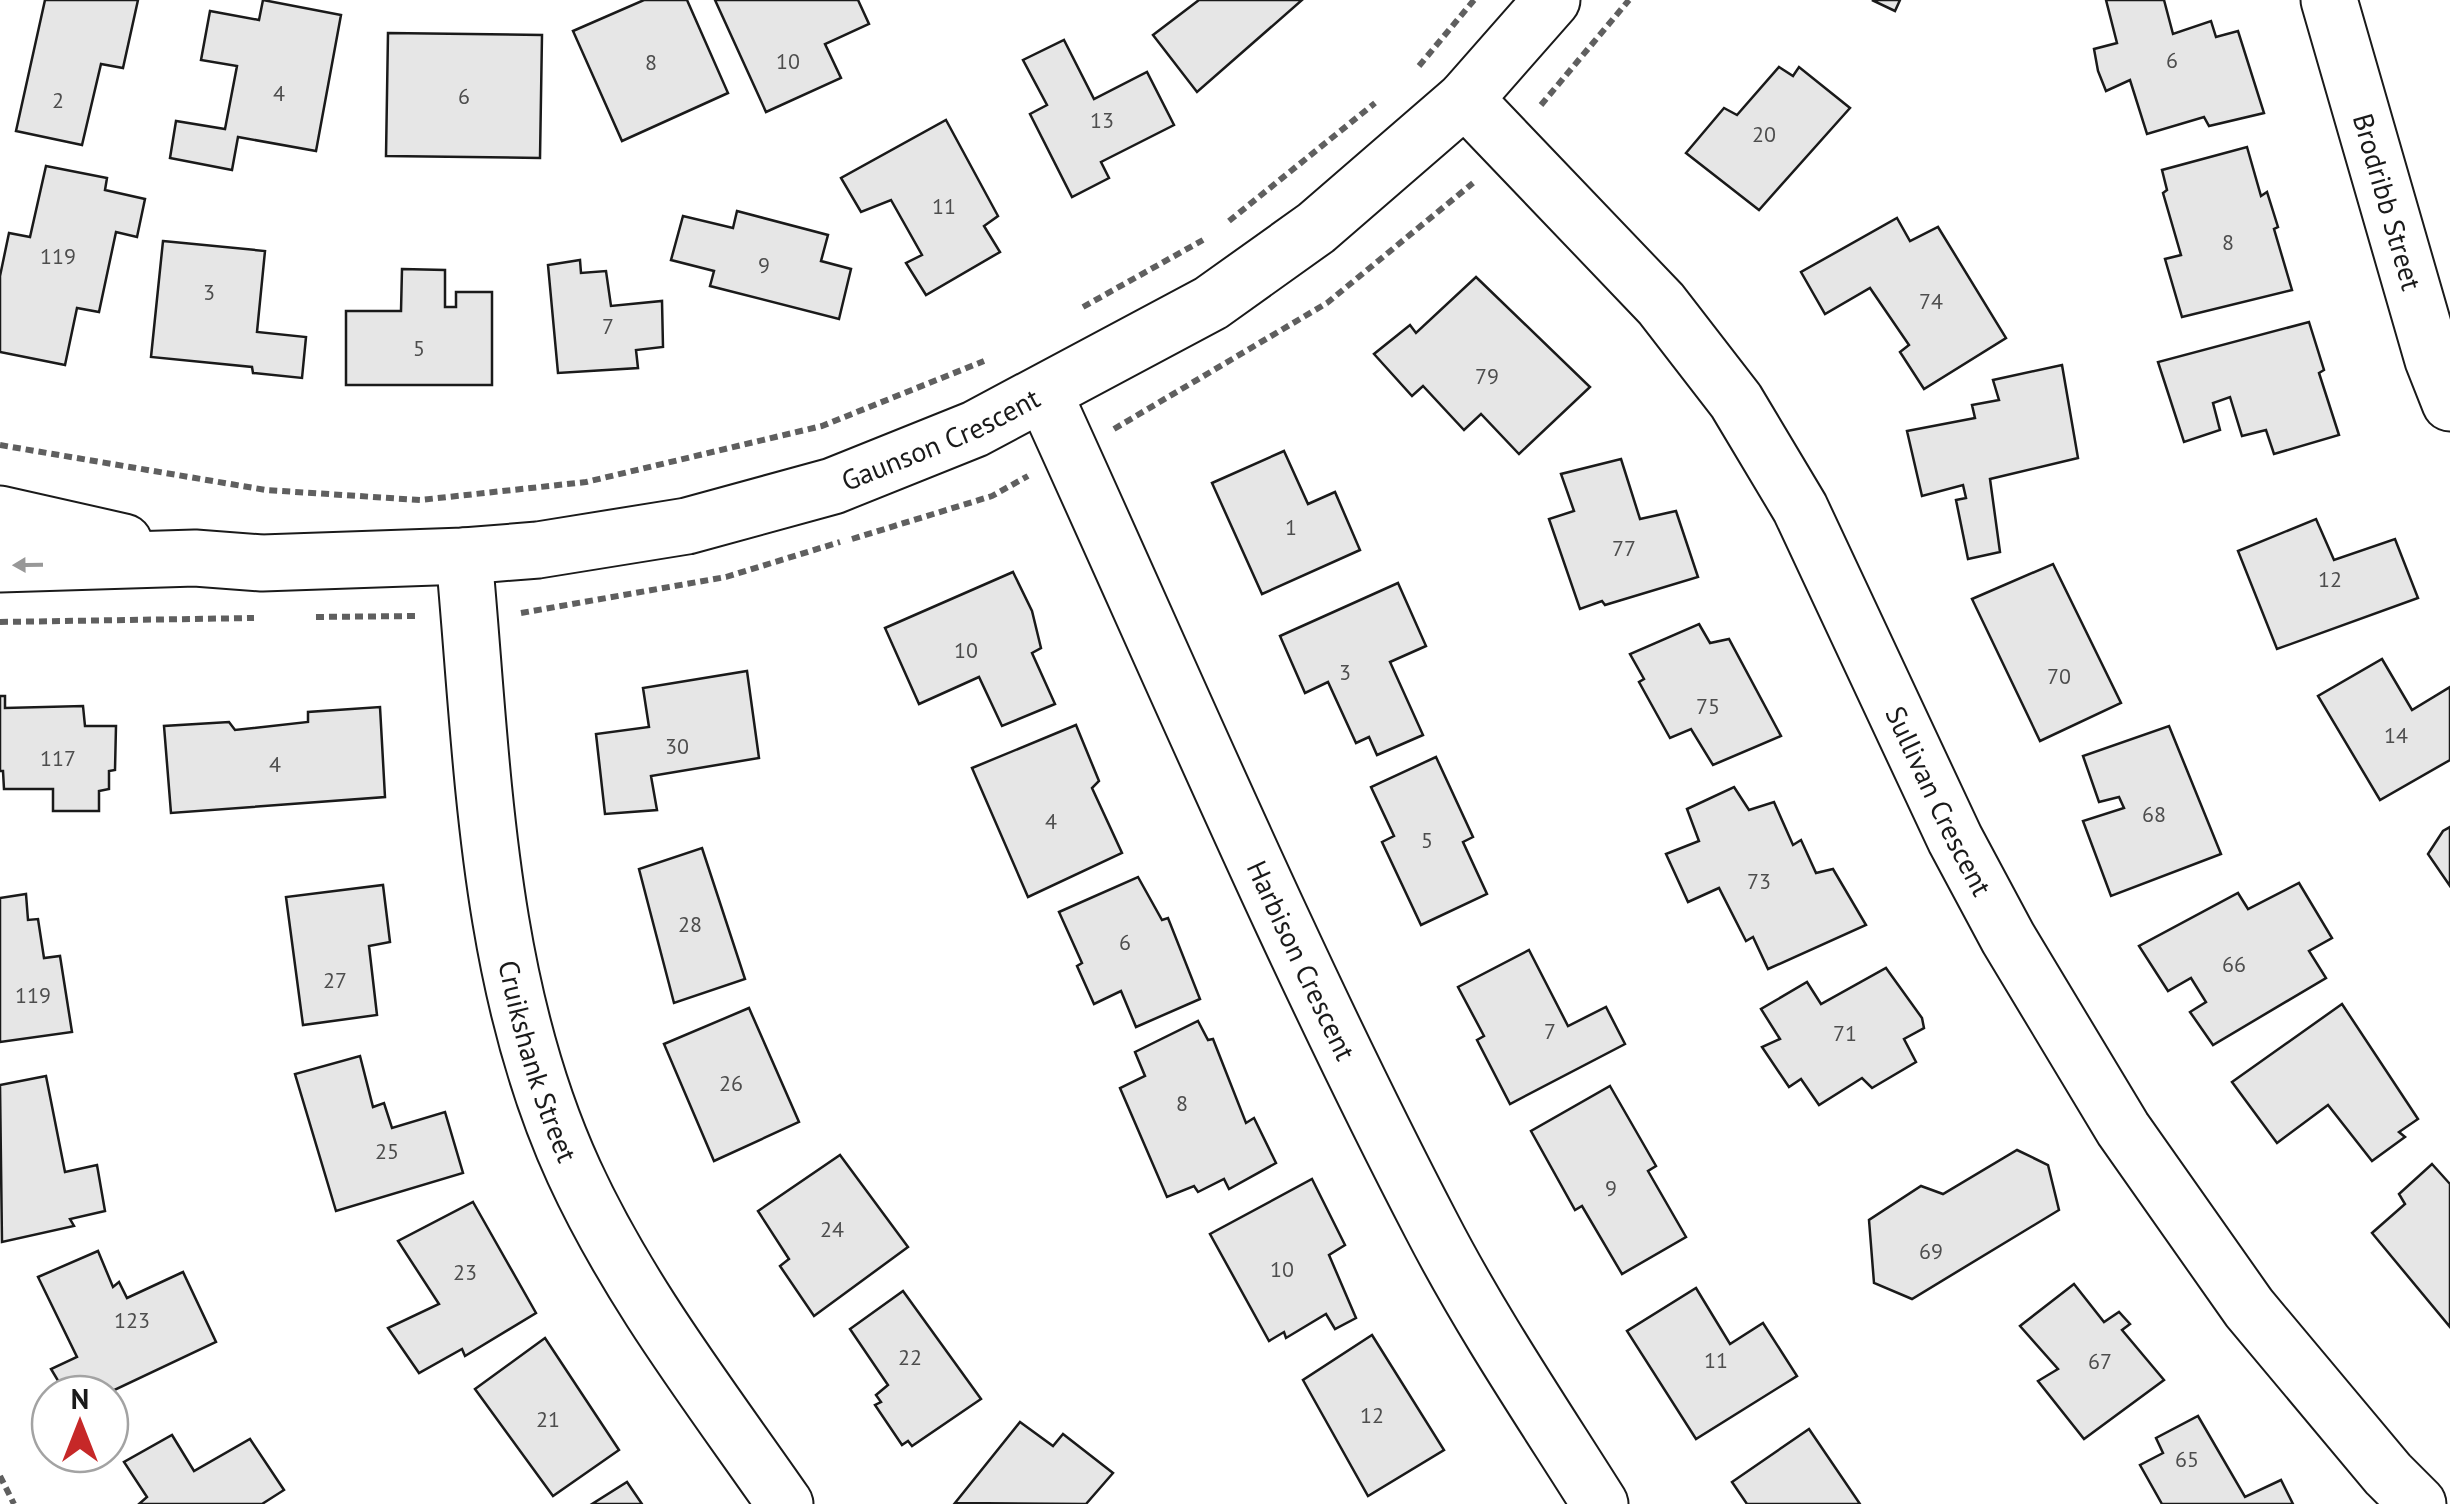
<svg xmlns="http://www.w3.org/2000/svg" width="2450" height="1504" font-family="'PT Sans',sans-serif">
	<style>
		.building { fill: #e6e6e6; stroke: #1a1a1a; stroke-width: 2.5 }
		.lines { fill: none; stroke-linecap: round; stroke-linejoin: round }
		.minor-casing { stroke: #1a1a1a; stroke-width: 59 }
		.path { stroke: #5f5f5f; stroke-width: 6; stroke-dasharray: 8 5; stroke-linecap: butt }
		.minor { stroke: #fff; stroke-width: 55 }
		.oneway { fill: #989898 }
		.labels { text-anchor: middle; stroke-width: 8; stroke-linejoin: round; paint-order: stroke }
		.number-label { font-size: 22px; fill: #4d4d4d }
		.street-label { font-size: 28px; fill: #1a1a1a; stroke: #fff }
	</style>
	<rect width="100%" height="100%" fill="#fff"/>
	<g class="building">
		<polygon points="45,0 138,0 123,68 101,64 82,145 16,131"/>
		<polygon points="263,0 341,15 316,151 238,137 232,170 170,158 176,121 225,129 237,66 201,60 210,11 259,20"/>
		<polygon points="644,0 687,0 728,93 622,141 573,31"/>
		<polygon points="715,0 858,0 869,24 825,44 841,78 766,112"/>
		<polygon points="1199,0 1302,0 1197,92 1153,35"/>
		<polygon points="1872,0 1900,0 1895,11"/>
		<polygon points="2106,0 2164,0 2173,34 2211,21 2216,37 2238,31 2264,113 2209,126 2204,117 2147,134 2130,80 2106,91 2098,71 2094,49 2117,43"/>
		<polygon points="388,33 542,35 540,158 386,156"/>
		<polygon points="1064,40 1094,99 1147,72 1174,125 1101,162 1109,178 1072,197 1030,114 1047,105 1023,60"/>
		<polygon points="1779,67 1793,76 1799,67 1850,108 1759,210 1686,153 1724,108 1737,115"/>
		<polygon points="946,120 998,216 984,226 1000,252 926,295 906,263 922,255 891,200 861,212 841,178"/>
		<polygon points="2247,147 2261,196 2267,192 2278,227 2274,229 2292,290 2182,317 2165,259 2181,255 2163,193 2167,190 2162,170"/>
		<polygon points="46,166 107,178 105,190 145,199 137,237 116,232 99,312 77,308 65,365 0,352 0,276 9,233 30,237"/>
		<polygon points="737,211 828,235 821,261 851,269 839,319 710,286 714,271 671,260 683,216 733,228"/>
		<polygon points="1897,218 1910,241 1938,227 2006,338 1924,389 1900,352 1909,345 1870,288 1825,314 1801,272"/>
		<polygon points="163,241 265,251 257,332 306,337 302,378 253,373 252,367 151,357"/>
		<polygon points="580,260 581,273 606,271 611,306 662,301 663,347 636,350 638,368 558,373 548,265"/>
		<polygon points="402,269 445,270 445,307 456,307 456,292 492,292 492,385 346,385 346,311 401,311"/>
		<polygon points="1476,277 1590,387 1519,454 1481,414 1464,430 1423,386 1412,396 1374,354 1410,325 1416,333"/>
		<polygon points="2309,322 2324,370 2319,373 2339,435 2274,454 2266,430 2242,436 2230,397 2213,403 2220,430 2184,442 2158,362"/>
		<polygon points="2062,365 2078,458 1990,479 2000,552 1968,559 1956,500 1966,498 1963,485 1922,496 1907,431 1975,418 1972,405 1999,400 1993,380"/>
		<polygon points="1284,451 1308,504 1335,492 1360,550 1262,594 1212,483"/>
		<polygon points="1621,459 1640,519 1676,511 1698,577 1605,605 1602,601 1580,609 1549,519 1574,511 1561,474"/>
		<polygon points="2316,519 2334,560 2395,539 2418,598 2277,649 2238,551"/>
		<polygon points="2053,564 2121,703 2040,741 1972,599"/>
		<polygon points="1013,572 1032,611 1041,648 1032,653 1055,704 1002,726 979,677 919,704 885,628"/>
		<polygon points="1398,583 1426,646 1390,662 1423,735 1377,755 1369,737 1356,743 1328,682 1305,693 1280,636"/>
		<polygon points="1699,624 1710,643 1729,639 1781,736 1713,765 1691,729 1670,738 1639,682 1644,679 1630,654"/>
		<polygon points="2382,659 2412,710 2450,687 2450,760 2380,800 2318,696"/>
		<polygon points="747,671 759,758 651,776 657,810 605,814 596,734 649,727 643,688"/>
		<polygon points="0,696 5,696 5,708 83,706 85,726 116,726 115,770 109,771 109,789 99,791 99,811 53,811 53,789 4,789 3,771 0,771"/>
		<polygon points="380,707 385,797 171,813 164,726 229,722 235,730 308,722 308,712"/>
		<polygon points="1076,725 1099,781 1092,788 1122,853 1028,897 972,768"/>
		<polygon points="2169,726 2221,854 2111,896 2083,821 2124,808 2119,797 2099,802 2083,756"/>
		<polygon points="1436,757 1473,837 1463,842 1487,894 1421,925 1382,842 1394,836 1371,787"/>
		<polygon points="1734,787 1749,810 1774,802 1793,845 1801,840 1816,873 1833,869 1866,925 1768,969 1753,937 1746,941 1719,888 1688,902 1666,854 1699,841 1687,809"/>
		<polygon points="2450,827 2450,886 2428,854 2443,831"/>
		<polygon points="702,848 745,979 674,1003 639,869"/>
		<polygon points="1138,877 1162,920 1168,918 1200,999 1136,1027 1121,991 1094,1004 1077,966 1082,963 1059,912"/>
		<polygon points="2299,883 2332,938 2309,951 2326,978 2213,1045 2190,1012 2206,1002 2191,978 2168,991 2139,946 2238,893 2248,909"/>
		<polygon points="383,885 390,942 369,946 377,1015 303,1025 286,897"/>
		<polygon points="26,894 28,920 38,919 44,958 60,956 72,1032 0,1042 0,898"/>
		<polygon points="1529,950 1568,1026 1606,1007 1625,1044 1510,1104 1477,1040 1484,1036 1458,987"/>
		<polygon points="1886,968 1922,1018 1924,1028 1904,1039 1916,1062 1872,1088 1862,1078 1819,1105 1801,1079 1789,1087 1762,1047 1780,1039 1761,1009 1807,982 1821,1004"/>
		<polygon points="2342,1004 2418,1119 2399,1132 2405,1137 2372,1161 2328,1105 2277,1143 2232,1082"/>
		<polygon points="749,1008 799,1122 714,1161 664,1044"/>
		<polygon points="1198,1021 1208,1040 1213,1039 1246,1123 1254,1118 1276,1163 1229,1189 1224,1179 1198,1192 1194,1186 1167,1197 1120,1088 1145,1076 1135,1052"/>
		<polygon points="360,1056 373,1107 384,1103 392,1128 445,1112 463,1173 336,1211 295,1074"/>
		<polygon points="46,1076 65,1172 97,1165 105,1211 70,1219 74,1226 2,1242 0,1085"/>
		<polygon points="1610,1086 1656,1166 1648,1171 1686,1237 1622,1274 1582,1206 1575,1210 1531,1131"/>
		<polygon points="2017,1150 2048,1165 2059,1210 1912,1299 1874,1283 1869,1220 1921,1186 1943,1194"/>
		<polygon points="840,1155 908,1247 814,1316 780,1266 789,1259 758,1211"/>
		<polygon points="2432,1164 2450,1184 2450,1327 2372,1233 2405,1204 2399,1194"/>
		<polygon points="1312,1179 1345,1245 1329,1255 1356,1318 1335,1329 1326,1314 1286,1338 1284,1332 1269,1341 1210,1234"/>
		<polygon points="473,1202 536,1313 465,1356 462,1349 419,1373 388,1328 439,1304 398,1241"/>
		<polygon points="98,1251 113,1287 119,1282 127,1298 183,1272 216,1342 106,1394 66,1394 51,1369 77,1357 38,1277"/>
		<polygon points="2074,1284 2104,1322 2119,1312 2130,1324 2122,1330 2164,1380 2084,1439 2038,1381 2058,1369 2020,1326"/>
		<polygon points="1696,1288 1730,1344 1763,1323 1797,1376 1696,1439 1627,1331"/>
		<polygon points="903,1291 981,1399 912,1446 908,1441 902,1445 875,1405 881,1402 876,1395 888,1385 850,1329"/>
		<polygon points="1372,1335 1444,1450 1368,1496 1303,1380"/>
		<polygon points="545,1338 619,1450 553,1496 475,1389"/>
		<polygon points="2198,1416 2245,1497 2281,1480 2293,1504 2162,1504 2140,1465 2163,1453 2156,1438"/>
		<polygon points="1020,1422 1053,1446 1063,1434 1113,1473 1086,1504 955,1503"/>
		<polygon points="1809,1429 1860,1504 1747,1504 1732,1482"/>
		<polygon points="172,1435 194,1471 250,1439 284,1490 262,1504 139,1504 147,1497 124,1462"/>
		<polygon points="627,1482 642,1504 592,1504"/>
	</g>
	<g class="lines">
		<defs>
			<g id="minor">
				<path id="s1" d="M2329,0L2433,360L2450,403"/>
				<path id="s2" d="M1465,99L1661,304L1736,401L1800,508L1955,839L2008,938L2123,1129L2249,1308L2388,1474L2418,1504"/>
				<path id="s3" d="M1044,394C1171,672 1290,954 1431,1225C1481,1322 1542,1412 1600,1504"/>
				<polyline points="0,514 124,542"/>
				<path id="s4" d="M464,556C483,763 486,980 574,1172C629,1292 710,1396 785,1504"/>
				<path id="s5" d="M0,564L195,558L262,563L464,556L538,550L687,526L833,486L975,429L1211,303L1316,228L1465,99L1552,0"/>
			</g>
		</defs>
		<use href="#minor" class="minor-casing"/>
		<g class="path">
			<polyline points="1419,66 1474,0"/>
			<polyline points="1541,105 1629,0"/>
			<polyline points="1229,221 1375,103"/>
			<polyline points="1083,307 1203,240"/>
			<polyline points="1114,429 1327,303 1473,183"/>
			<polyline points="0,445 266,490 420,500 586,482 822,426 984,361"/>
			<polyline points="852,539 992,496 1028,476"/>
			<polyline points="521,613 726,577 840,542"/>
			<polyline points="316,617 419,616"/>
			<polyline points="0,622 254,618"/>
			<polyline points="0,1476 14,1504"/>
		</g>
		<use href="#minor" class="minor"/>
	</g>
	<defs><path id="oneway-solid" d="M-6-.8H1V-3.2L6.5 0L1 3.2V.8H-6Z" transform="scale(2.5)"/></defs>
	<use class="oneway" href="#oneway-solid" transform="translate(28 565) rotate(179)"/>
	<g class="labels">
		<g class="number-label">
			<text x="2172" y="68">6</text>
			<text x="788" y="69">10</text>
			<text x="651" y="70">8</text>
			<text x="279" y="101">4</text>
			<text x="464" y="104">6</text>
			<text x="58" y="108">2</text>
			<text x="1102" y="128">13</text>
			<text x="1764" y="142">20</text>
			<text x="944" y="214">11</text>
			<text x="2228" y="250">8</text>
			<text x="58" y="264">119</text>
			<text x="764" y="273">9</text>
			<text x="209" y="300">3</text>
			<text x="1931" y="309">74</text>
			<text x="608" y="334">7</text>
			<text x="419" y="356">5</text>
			<text x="1487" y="384">79</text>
			<text x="1291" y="535">1</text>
			<text x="1624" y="556">77</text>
			<text x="2330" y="587">12</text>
			<text x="966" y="658">10</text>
			<text x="1345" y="680">3</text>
			<text x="2059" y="684">70</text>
			<text x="1708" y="714">75</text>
			<text x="2396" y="743">14</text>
			<text x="677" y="754">30</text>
			<text x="58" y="766">117</text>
			<text x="275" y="772">4</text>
			<text x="2154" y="822">68</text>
			<text x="1051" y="829">4</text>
			<text x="1427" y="848">5</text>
			<text x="1759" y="889">73</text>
			<text x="690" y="932">28</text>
			<text x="1125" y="950">6</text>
			<text x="2234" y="972">66</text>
			<text x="335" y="988">27</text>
			<text x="33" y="1003">119</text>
			<text x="1550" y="1039">7</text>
			<text x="1845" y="1041">71</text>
			<text x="731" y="1091">26</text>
			<text x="1182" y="1111">8</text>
			<text x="387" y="1159">25</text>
			<text x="1611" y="1196">9</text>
			<text x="832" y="1237">24</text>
			<text x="1931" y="1259">69</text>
			<text x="1282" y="1277">10</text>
			<text x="465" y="1280">23</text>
			<text x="132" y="1328">123</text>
			<text x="910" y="1365">22</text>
			<text x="1716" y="1368">11</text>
			<text x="2100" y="1369">67</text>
			<text x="1372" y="1423">12</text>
			<text x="548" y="1427">21</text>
			<text x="2187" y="1467">65</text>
		</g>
		<g class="street-label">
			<text dy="10" stroke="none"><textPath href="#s1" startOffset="210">Brodribb Street</textPath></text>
			<text dy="10" stroke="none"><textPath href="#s5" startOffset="958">Gaunson Crescent</textPath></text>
			<text dy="10" stroke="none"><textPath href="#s2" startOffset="855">Sullivan Crescent</textPath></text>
			<text dy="10" stroke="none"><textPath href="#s3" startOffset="622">Harbison Crescent</textPath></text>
			<text dy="10" stroke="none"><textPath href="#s4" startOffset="512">Cruikshank Street</textPath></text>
		</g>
	</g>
	<g transform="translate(80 1424)"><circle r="48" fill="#ffffff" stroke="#a3a3a3" stroke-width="2.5"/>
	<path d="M0-8L18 38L0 25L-18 38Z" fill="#c62828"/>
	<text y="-15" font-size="28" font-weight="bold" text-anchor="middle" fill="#1a1a1a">N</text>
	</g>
</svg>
